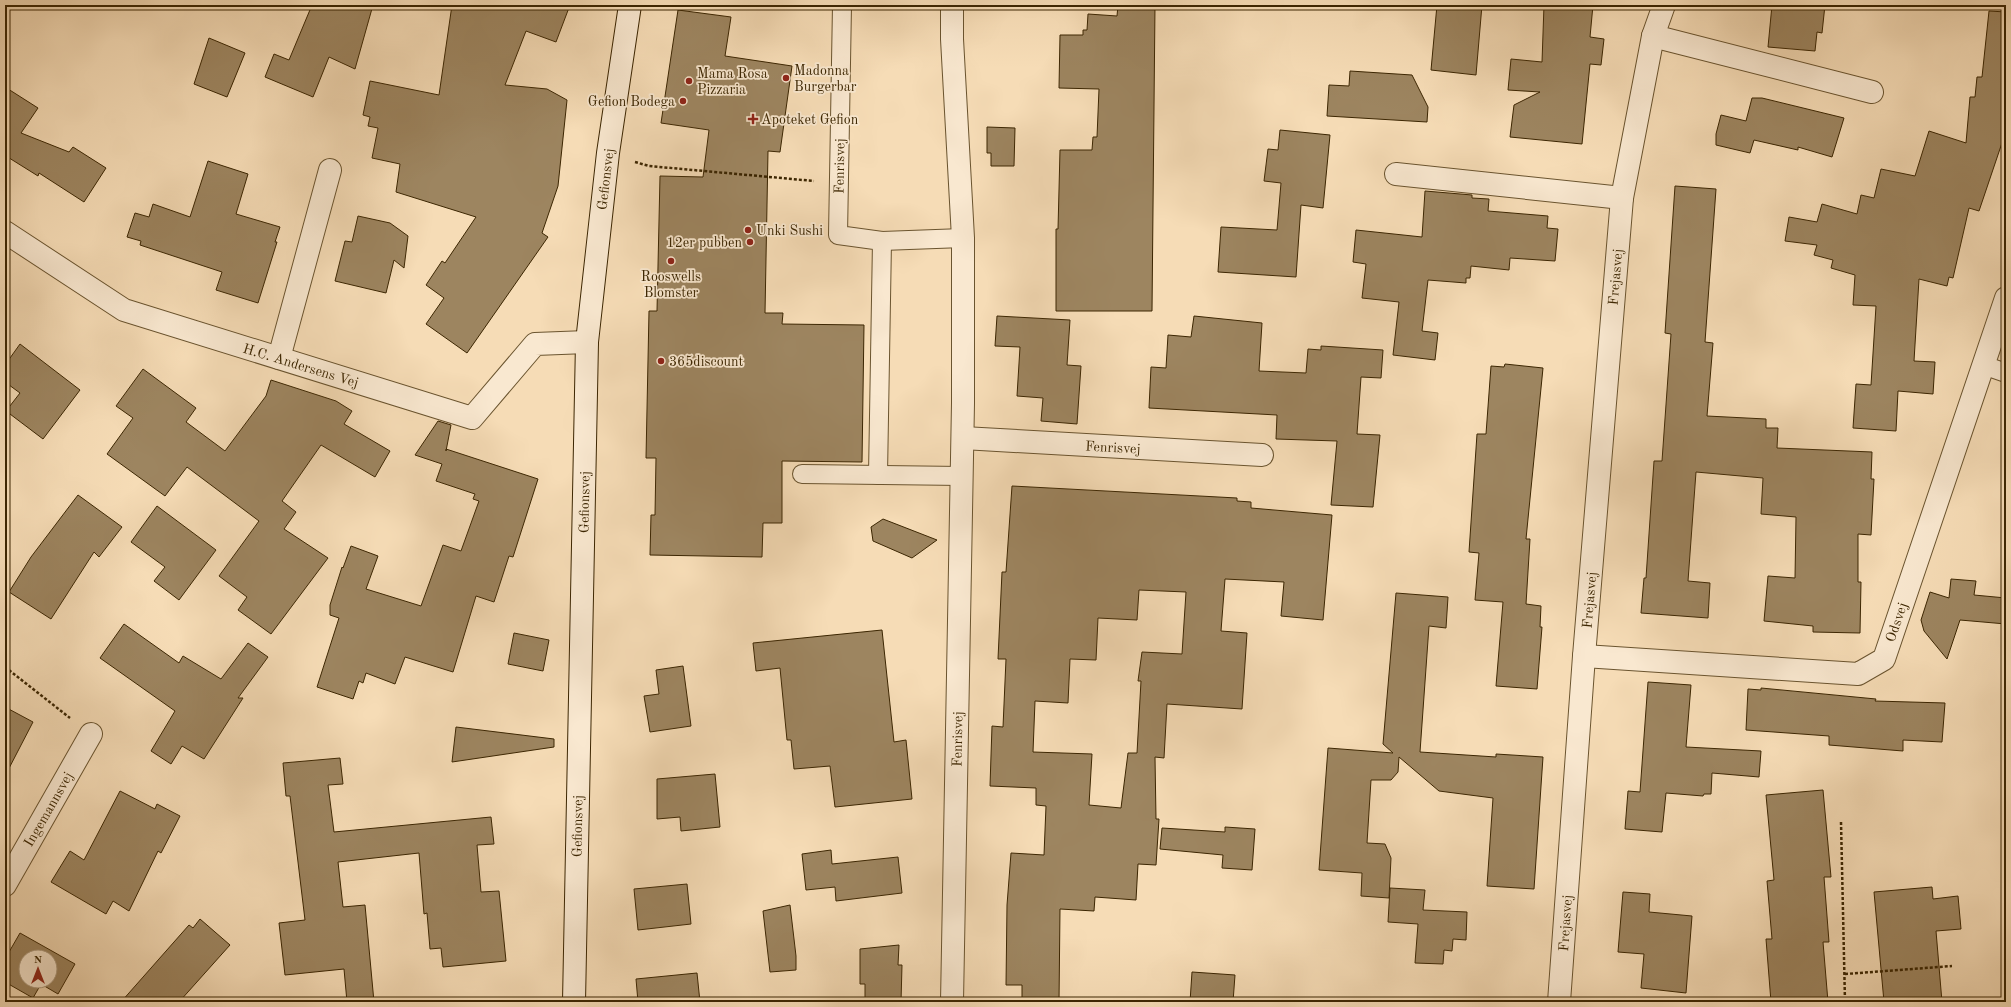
<svg xmlns="http://www.w3.org/2000/svg" width="2011" height="1007" font-family="'Old Standard TT',serif">
	<style>
		.building { fill: #9d8560; stroke: #3c2602; fill-rule: evenodd }
		.lines { fill: none; stroke-linecap: round; stroke-linejoin: round }
		.service-casing { stroke: #6a542f; stroke-width: 20 }
		.minor-casing { stroke: #6a542f; stroke-width: 24 }
		.secondary-casing { stroke: #3c2602; stroke-width: 24 }
		.path { stroke: #3c2602; stroke-width: 2.5; stroke-dasharray: 3 2; stroke-linecap: butt }
		.service { stroke: #f9e8d0; stroke-width: 18 }
		.minor { stroke: #f9e8d0; stroke-width: 22 }
		.secondary { stroke: #f9e8d0; stroke-width: 22 }
		.poi-dot { fill: #8f2418; stroke: #f9e8d0; stroke-width: 1.5 }
		.labels { text-anchor: middle; stroke-width: 3.5; stroke-linejoin: round; paint-order: stroke }
		.poi-label { font-size: 14px; fill: #3c2602; stroke: #f9e8d0; text-anchor: start }
		.street-label { font-size: 14px; fill: #3c2602; stroke: #f9e8d0 }
	</style>
	<rect width="100%" height="100%" fill="#f6dcb6"/>
	<filter id="stains"><feTurbulence type="fractalNoise" baseFrequency=".005" numOctaves="4"/><feColorMatrix values="0 0 0 0 .2 0 0 0 0 .09 0 0 0 0 .02 0 0 0 .5 -.17"/></filter>
	<radialGradient id="worn" r=".72"><stop offset=".6" stop-color="#630" stop-opacity="0"/><stop offset="1" stop-color="#630" stop-opacity=".3"/></radialGradient>
	<g class="building">
		<polygon points="312,5 373,5 355,69 329,57 313,97 265,77 274,54 289,60"/>
		<polygon points="452,5 570,5 556,42 526,31 505,85 547,89 567,100 558,186 542,233 548,237 467,353 426,324 444,298 426,285 442,261 445,263 476,217 396,192 400,164 372,158 378,128 368,126 370,117 363,115 370,81 439,95"/>
		<polygon points="1118,5 1155,5 1152,311 1056,311 1056,229 1058,229 1060,150 1092,150 1093,137 1097,137 1099,89 1059,88 1060,35 1083,35 1083,30 1087,30 1088,14 1117,16"/>
		<polygon points="1437,5 1482,5 1476,75 1431,70"/>
		<polygon points="1544,5 1593,5 1590,37 1604,39 1601,65 1590,64 1582,144 1510,137 1514,105 1540,92 1508,90 1511,59 1542,62"/>
		<polygon points="1772,5 1825,5 1822,33 1817,32 1815,51 1768,47"/>
		<polygon points="678,10 731,17 725,56 792,66 780,152 768,151 765,313 783,313 782,324 864,325 862,462 782,461 782,523 763,523 762,557 650,555 651,515 655,515 656,458 646,458 649,311 657,311 660,176 703,177 709,130 661,123"/>
		<polygon points="1989,11 2006,12 2006,131 1979,211 1969,208 1953,278 1949,277 1947,286 1919,279 1914,361 1935,362 1933,394 1898,391 1896,431 1853,428 1856,384 1871,385 1876,306 1853,305 1855,275 1831,268 1833,260 1814,255 1817,245 1785,241 1789,217 1817,222 1822,204 1857,214 1861,195 1874,198 1881,169 1915,176 1929,131 1966,143 1970,97 1975,97 1977,77 1982,77"/>
		<polygon points="209,38 245,53 227,97 194,84"/>
		<polygon points="1350,71 1412,75 1428,107 1427,122 1327,116 1329,85 1349,86"/>
		<polygon points="5,87 38,108 21,133 69,152 73,147 106,168 84,202 39,173 38,176 6,156 5,158"/>
		<polygon points="1752,98 1762,98 1844,118 1832,157 1798,147 1798,150 1754,140 1750,153 1716,145 1716,134 1721,115 1746,121"/>
		<polygon points="987,127 1015,128 1014,166 991,166 991,153 987,153"/>
		<polygon points="1280,130 1330,135 1323,208 1301,205 1296,277 1218,272 1221,227 1277,230 1281,183 1264,181 1268,149 1278,150"/>
		<polygon points="208,161 248,174 236,214 280,227 275,242 277,242 258,303 216,290 222,272 140,245 141,241 127,237 135,213 149,217 153,204 190,217"/>
		<polygon points="1675,186 1716,189 1705,342 1713,343 1707,416 1766,419 1766,428 1778,428 1777,448 1872,452 1871,479 1874,479 1871,535 1858,534 1858,582 1861,582 1860,633 1813,632 1813,626 1764,621 1768,576 1795,578 1796,517 1761,514 1763,478 1696,472 1688,581 1710,583 1708,618 1641,613 1644,578 1646,578 1654,461 1662,461 1671,334 1665,333"/>
		<polygon points="1425,191 1472,195 1472,198 1489,199 1488,211 1548,216 1547,228 1558,229 1555,261 1510,258 1509,270 1471,266 1470,278 1466,278 1466,283 1428,280 1422,331 1438,333 1435,360 1393,355 1399,302 1362,298 1366,264 1353,262 1356,230 1422,237"/>
		<polygon points="358,216 390,223 408,236 404,268 394,260 386,293 335,281 345,241 352,242"/>
		<polygon points="997,316 1070,320 1067,365 1081,366 1077,424 1041,421 1043,398 1017,396 1020,347 995,346"/>
		<polygon points="1194,316 1262,323 1259,371 1306,373 1308,349 1321,350 1321,346 1383,350 1381,378 1361,377 1357,434 1380,435 1373,507 1331,505 1337,441 1276,439 1277,415 1149,408 1151,367 1166,368 1168,335 1191,337"/>
		<polygon points="20,344 80,390 43,439 6,411 20,393 5,382 5,365"/>
		<polygon points="1505,364 1543,368 1526,539 1530,539 1526,604 1541,606 1540,627 1542,627 1537,689 1496,686 1503,602 1475,600 1479,553 1469,552 1477,434 1486,434 1491,366 1504,367"/>
		<polygon points="143,369 196,408 186,422 225,451 266,396 271,380 336,401 352,411 344,424 390,451 375,477 321,445 282,501 296,512 284,529 328,558 271,634 238,610 247,597 219,576 259,521 187,467 165,496 107,454 133,418 116,406"/>
		<polygon points="438,421 451,425 446,451 446,449 538,479 513,557 509,556 494,602 476,596 453,672 405,657 395,684 366,673 363,683 359,681 353,699 317,687 339,618 330,615 330,605 342,567 343,568 351,546 378,556 366,589 421,606 443,545 461,551 479,501 473,499 475,494 436,481 442,464 415,455"/>
		<path d="M1012,486L1237,498V501L1251,502V508L1332,515L1323,620L1281,616L1284,582L1225,579L1221,631L1247,633L1242,709L1167,704L1164,758L1155,757L1156,819H1159L1156,865L1138,864L1136,900L1095,897L1094,911L1060,909L1059,1002H1022V985H1006L1007,905L1011,853L1044,855L1046,806L1036,805V788L990,786L992,726L1003,727L1006,659H998L1002,572H1006ZM1139,590L1186,592L1182,654L1142,652L1138,681H1141L1137,753H1128L1121,808L1089,805L1092,754L1033,752L1035,701L1068,703L1070,659L1096,660L1098,618L1137,620Z"/>
		<polygon points="78,495 122,527 99,557 94,552 51,619 9,592 31,557"/>
		<polygon points="157,506 216,550 179,600 154,581 165,567 131,542"/>
		<polygon points="883,519 937,540 912,558 873,541 871,527"/>
		<polygon points="1951,579 1976,581 1974,595 2006,598 2006,624 1960,620 1947,659 1924,631 1921,620 1930,592 1949,598"/>
		<polygon points="1396,593 1448,597 1446,628 1429,626 1420,752 1496,757 1496,754 1543,757 1534,889 1487,886 1493,798 1439,791 1399,757 1398,772 1391,780 1371,780 1367,843 1385,844 1391,858 1389,898 1361,896 1362,873 1319,870 1328,748 1393,753 1383,744"/>
		<polygon points="124,624 179,663 183,656 221,679 248,643 268,657 238,698 243,698 204,759 182,746 171,764 151,751 175,711 100,658"/>
		<polygon points="882,630 894,742 906,740 912,799 835,807 830,766 794,769 791,740 787,740 780,668 756,671 753,643"/>
		<polygon points="514,633 549,640 543,671 508,664"/>
		<polygon points="683,666 691,726 650,732 644,696 659,694 656,670"/>
		<polygon points="1648,682 1691,685 1686,747 1761,751 1759,777 1712,773 1711,794 1704,794 1703,796 1666,793 1662,832 1625,829 1628,791 1640,792"/>
		<polygon points="1761,688 1876,699 1875,701 1945,703 1942,742 1903,740 1903,751 1829,745 1829,736 1746,730 1748,689 1761,690"/>
		<polygon points="5,707 33,722 5,776"/>
		<polygon points="456,727 554,739 554,747 452,762"/>
		<polygon points="340,758 343,784 328,785 334,832 491,817 494,844 477,845 481,892 499,891 506,961 443,967 441,948 430,949 427,913 424,914 419,853 338,862 343,907 365,905 374,1002 347,1002 344,969 285,975 279,923 305,920 290,796 286,796 283,763"/>
		<polygon points="715,774 720,827 681,831 680,817 657,819 657,779"/>
		<polygon points="1823,790 1831,877 1824,877 1829,942 1823,942 1828,1002 1771,1002 1766,939 1772,939 1767,881 1774,880 1766,795"/>
		<polygon points="120,791 155,809 157,804 180,816 161,853 158,851 129,911 113,901 106,914 51,882 70,851 84,860"/>
		<polygon points="1225,827 1255,829 1252,870 1222,868 1223,855 1160,849 1162,828 1225,832"/>
		<polygon points="831,850 832,864 898,857 902,893 836,901 835,887 806,890 802,854"/>
		<polygon points="687,884 691,924 638,930 634,889"/>
		<polygon points="1932,887 1933,899 1958,896 1961,929 1936,931 1942,1002 1884,1002 1874,892"/>
		<polygon points="1390,888 1425,890 1423,910 1467,912 1466,940 1453,939 1452,951 1444,950 1443,964 1415,963 1418,924 1388,922"/>
		<polygon points="1623,892 1650,894 1649,912 1692,916 1686,993 1641,988 1644,954 1618,952"/>
		<polygon points="790,905 796,956 796,970 770,972 763,911"/>
		<polygon points="200,919 230,945 179,1002 121,1002 189,925 193,928"/>
		<path d="M20,933L75,964L58,994L41,984L33,998L5,982V959ZM26,957H50V981H26Z"/>
		<polygon points="899,945 898,965 902,965 901,1002 865,1002 865,984 860,984 860,949"/>
		<polygon points="1192,972 1235,975 1233,1002 1190,1002"/>
		<polygon points="697,973 700,1002 638,1002 636,979"/>
	</g>
	<g class="lines">
		<defs>
			<g id="service">
				<polyline points="842,5 838,235 882,241 878,475"/>
				<polyline points="882,241 963,238"/>
				<polyline points="1983,365 2006,373"/>
				<polyline points="802,474 962,476"/>
			</g>
			<g id="minor">
				<polyline points="952,5 952,39 963,238 963,403 952,1002"/>
				<polyline points="1653,36 1872,92"/>
				<polyline points="1396,174 1622,198"/>
				<polyline points="5,232 124,310 472,418 535,344 587,342"/>
				<polyline points="279,358 330,170"/>
				<polyline points="963,438 1262,455"/>
				<polyline points="1584,656 1858,674 1884,659 2006,298"/>
				<polyline points="5,885 91,734"/>
				<polyline points="1559,1002 1584,656 1622,198 1653,36 1664,5"/>
			</g>
			<polyline id="secondary" points="574,1002 587,342 608,153 630,5"/>
		</defs>
		<use href="#service" class="service-casing"/>
		<use href="#minor" class="minor-casing"/>
		<use href="#secondary" class="secondary-casing"/>
		<g class="path">
			<polyline points="635,162 649,166 814,181"/>
			<polyline points="5,667 70,718"/>
			<polyline points="1841,822 1845,1002"/>
			<polyline points="1845,974 1952,966"/>
		</g>
		<use href="#service" class="service"/>
		<use href="#minor" class="minor"/>
		<use href="#secondary" class="secondary"/>
	</g>
	<g class="poi-dot">
		<circle cx="786" cy="78" r="4"/>
		<circle cx="689" cy="81" r="4"/>
		<circle cx="683" cy="101" r="4"/>
		<path d="M751 113h4v4h4v4h-4v4h-4v-4h-4v-4h4z"/>
		<circle cx="748" cy="230" r="4"/>
		<circle cx="750" cy="242" r="4"/>
		<circle cx="671" cy="261" r="4"/>
		<circle cx="661" cy="361" r="4"/>
	</g>
	<g class="labels">
		<g class="poi-label">
			<text x="794" y="75">Madonna<tspan x="794" dy="16">Burgerbar</tspan></text>
			<text x="697" y="78">Mama Rosa<tspan x="697" dy="16">Pizzaria</tspan></text>
			<text x="675" y="106" text-anchor="end">Gefion Bodega</text>
			<text x="761" y="124">Apoteket Gefion</text>
			<text x="756" y="235">Unki Sushi</text>
			<text x="742" y="247" text-anchor="end">12er pubben</text>
			<text x="671" y="281" text-anchor="middle">Rooswells<tspan x="671" dy="16">Blomster</tspan></text>
			<text x="669" y="366">365discount</text>
		</g>
		<g class="street-label">
			<text transform="translate(839 166) rotate(-89)" y="5">Fenrisvej</text>
			<text transform="translate(605 179) rotate(-83)" y="5">Gefionsvej</text>
			<text transform="translate(1615 277) rotate(-85)" y="5">Frejasvej</text>
			<text transform="translate(301 365) rotate(17)" y="5">H.C. Andersens Vej</text>
			<text transform="translate(1113 447) rotate(3)" y="5">Fenrisvej</text>
			<text transform="translate(584 502) rotate(-89)" y="5">Gefionsvej</text>
			<text transform="translate(1589 600) rotate(-85)" y="5">Frejasvej</text>
			<text transform="translate(1896 622) rotate(-71)" y="5">Odsvej</text>
			<text transform="translate(957 739) rotate(-89)" y="5">Fenrisvej</text>
			<text transform="translate(48 809) rotate(-60)" y="5">Ingemannsvej</text>
			<text transform="translate(577 826) rotate(-89)" y="5">Gefionsvej</text>
			<text transform="translate(1565 923) rotate(-86)" y="5">Frejasvej</text>
		</g>
	</g>
	<rect width="2011" height="1007" fill="none" stroke="#f6dcb6" stroke-width="20"/>
	<rect x="6" y="6" width="1999" height="995" fill="none" stroke="#3c2602" stroke-width="2"/>
	<rect x="10" y="10" width="1991" height="987" fill="none" stroke="#3c2602"/>
	<g transform="translate(38 969)"><circle r="19" fill="#f9e8d0" stroke="#ad9a7e"/>
	<path d="M0-3L7 15L0 10L-7 15Z" fill="#8f2418"/>
	<text y="-6" font-size="11" font-weight="bold" text-anchor="middle" fill="#3c2602">N</text>
	</g>
	<rect width="100%" height="100%" filter="url(#stains)"/>
	<rect width="100%" height="100%" fill="url(#worn)"/>
</svg>
